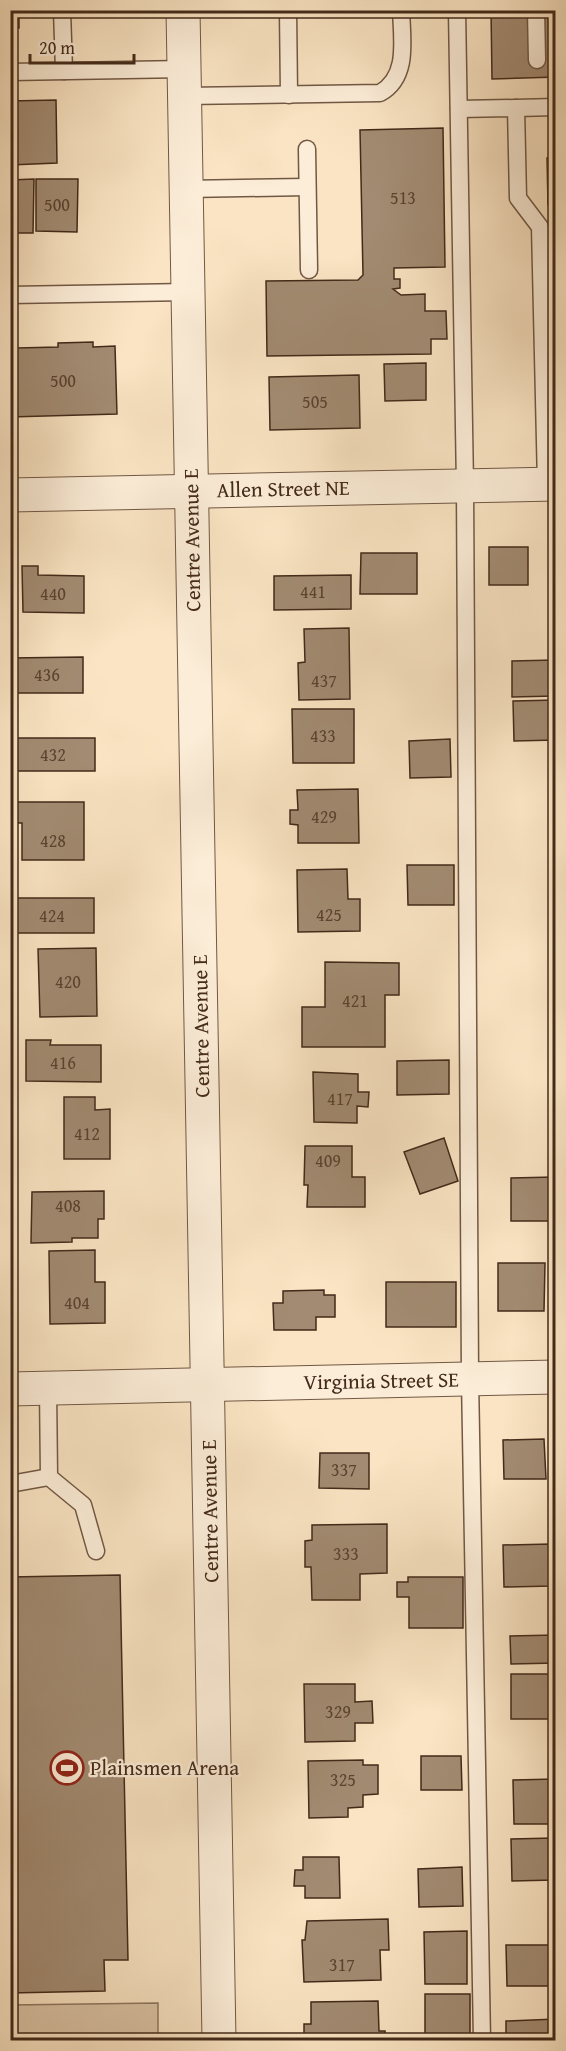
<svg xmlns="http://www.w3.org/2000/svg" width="566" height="2051" font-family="'Gentium Book Plus',serif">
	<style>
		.green { fill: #dbc4a6; stroke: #8f7760; stroke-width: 1.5 }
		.building { fill: #a28b72; stroke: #432a1a; stroke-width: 1.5 }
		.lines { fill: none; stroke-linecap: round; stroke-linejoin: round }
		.lane-casing { stroke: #715844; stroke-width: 19 }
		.street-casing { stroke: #715844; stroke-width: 35 }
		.lane { stroke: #fcedd8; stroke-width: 16 }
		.street { stroke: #fcedd8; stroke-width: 33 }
		.labels { text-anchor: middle; stroke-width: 4.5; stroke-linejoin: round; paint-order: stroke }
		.number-label { font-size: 18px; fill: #5b4230 }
		.street-label { font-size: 21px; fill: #432a1a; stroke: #fcedd8 }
		.poi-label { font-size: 21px; fill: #432a1a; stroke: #fcedd8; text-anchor: start }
	</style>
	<rect width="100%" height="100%" fill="#fae4c3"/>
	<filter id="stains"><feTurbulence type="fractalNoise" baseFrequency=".00333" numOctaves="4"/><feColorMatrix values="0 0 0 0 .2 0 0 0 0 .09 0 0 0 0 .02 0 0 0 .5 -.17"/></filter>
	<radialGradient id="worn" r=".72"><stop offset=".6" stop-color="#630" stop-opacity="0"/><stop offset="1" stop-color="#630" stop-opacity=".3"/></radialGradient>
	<polygon class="green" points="158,2003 158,2040 11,2040 11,2005"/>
	<g class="building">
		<rect x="10" y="10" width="9" height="18"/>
		<polygon points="491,10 556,10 556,77 492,79"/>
		<polygon points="56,100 57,163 10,165 10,101"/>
		<polygon points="443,128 445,267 394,268 394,279 400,279 400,288 393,289 401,295 425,294 425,311 446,311 447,339 431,339 431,354 267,356 266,281 358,280 363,275 360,130"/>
		<polygon points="547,158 556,158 556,205 548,205"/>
		<polygon points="34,179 33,233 10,233 10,180"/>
		<polygon points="36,179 78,179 77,232 36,231"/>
		<polygon points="93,342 93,347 115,346 117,414 10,417 10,343 17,343 17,348 58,347 58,343"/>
		<polygon points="426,363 426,400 385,401 384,364"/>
		<polygon points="359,375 360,428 270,430 269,377"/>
		<rect x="489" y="547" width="39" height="38"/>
		<polygon points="361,553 417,553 417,594 360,594"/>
		<polygon points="22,566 38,566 38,575 84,576 84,613 23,612"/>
		<polygon points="351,575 351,609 274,610 274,576"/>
		<polygon points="349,628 350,699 299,700 298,663 305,662 304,629"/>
		<polygon points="83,657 83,693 10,693 10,658"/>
		<polygon points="554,660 555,696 512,697 512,661"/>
		<polygon points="556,700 556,740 514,741 513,701"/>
		<polygon points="292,709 354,709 354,763 293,763"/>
		<rect x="10" y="738" width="85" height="33"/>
		<polygon points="450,739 451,777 410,778 409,741"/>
		<polygon points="358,789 359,843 298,843 298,825 290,824 290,810 298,810 297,790"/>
		<polygon points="10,802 84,802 84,860 22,860 22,823 10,823"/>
		<polygon points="407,865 454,865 454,905 408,905"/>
		<polygon points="347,869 348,899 360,899 360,931 298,932 297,870"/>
		<rect x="10" y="898" width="84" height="35"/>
		<polygon points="96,948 97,1016 40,1017 38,949"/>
		<polygon points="325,962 399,963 399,995 385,995 385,1047 302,1047 302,1007 325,1007"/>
		<polygon points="26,1040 51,1040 50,1045 101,1045 101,1082 26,1081"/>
		<polygon points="449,1060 449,1094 397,1095 397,1061"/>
		<polygon points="313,1072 358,1074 358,1092 369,1092 368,1107 357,1106 357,1123 314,1122"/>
		<polygon points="64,1097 95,1097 95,1110 110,1109 110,1159 64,1159"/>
		<polygon points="444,1138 458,1181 420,1194 404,1152"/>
		<polygon points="305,1146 352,1146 352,1177 365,1177 365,1207 307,1207 308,1185 304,1185"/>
		<polygon points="554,1177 554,1221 511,1221 511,1178"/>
		<polygon points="104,1191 104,1219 98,1219 98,1238 72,1238 72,1242 31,1243 32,1192"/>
		<polygon points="95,1250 95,1282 105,1282 105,1323 50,1324 49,1251"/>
		<polygon points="498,1263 545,1263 544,1311 498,1311"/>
		<rect x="386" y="1282" width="70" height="45"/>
		<polygon points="324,1290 324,1295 335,1295 335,1317 316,1317 316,1330 274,1330 273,1303 283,1303 283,1291"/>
		<polygon points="544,1439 546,1479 504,1479 503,1440"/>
		<polygon points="320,1453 369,1453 369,1489 319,1488"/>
		<polygon points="387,1524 387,1573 360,1574 360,1600 312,1600 311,1567 305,1567 305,1541 312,1540 312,1525"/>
		<polygon points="551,1544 552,1586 504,1587 503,1545"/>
		<polygon points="120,1575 128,1960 104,1960 105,1991 10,1993 10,1577"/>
		<polygon points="408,1577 463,1577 463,1628 409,1628 409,1597 397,1597 397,1582 408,1582"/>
		<polygon points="556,1635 556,1663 511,1664 510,1636"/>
		<polygon points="511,1674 552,1674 553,1719 511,1719"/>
		<polygon points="304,1684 355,1684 355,1702 372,1701 373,1723 355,1723 355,1741 305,1742"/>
		<polygon points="421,1756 461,1756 462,1790 421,1790"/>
		<polygon points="363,1760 363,1765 378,1765 378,1794 363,1795 363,1807 348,1808 348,1817 309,1818 308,1761"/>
		<polygon points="556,1779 556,1824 514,1824 513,1780"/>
		<polygon points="554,1838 554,1880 512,1881 511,1839"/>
		<polygon points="303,1857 339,1857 340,1898 305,1898 305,1886 294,1886 295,1870 303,1870"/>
		<polygon points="462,1867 463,1906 419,1907 418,1869"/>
		<polygon points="388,1919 389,1950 380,1950 381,1980 304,1982 302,1940 305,1940 307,1921"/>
		<polygon points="467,1931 467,1984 425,1984 424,1932"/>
		<polygon points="506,1945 556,1945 556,1986 507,1986"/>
		<rect x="425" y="1994" width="45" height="46"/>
		<polygon points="378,2001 379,2031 385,2031 385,2040 304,2040 304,2024 311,2024 311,2002"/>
		<polygon points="556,2019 556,2040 506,2040 506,2021"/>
	</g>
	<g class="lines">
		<defs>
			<g id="lane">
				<polyline points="62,10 64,71"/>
				<polyline points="288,10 289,95"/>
				<polyline points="457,10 465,486 470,1379 482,2040"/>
				<polyline points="536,10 537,60"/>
				<polyline points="10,72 184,69"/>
				<path d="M184,96L380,93C409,77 402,40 401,10"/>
				<polyline points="516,108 556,107"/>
				<polyline points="459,109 516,108 518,198 540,227 546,484"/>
				<polyline points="307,149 309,270"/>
				<polyline points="186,189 307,187"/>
				<polyline points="10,295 188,292"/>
				<polyline points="48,1388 49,1477 83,1505 96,1551"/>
				<polyline points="10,1484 49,1477"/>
			</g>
			<g id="street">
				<polyline points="183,10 219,2040"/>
				<polyline points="10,495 556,484"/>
				<polyline points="10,1389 556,1377"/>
			</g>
		</defs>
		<use href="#lane" class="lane-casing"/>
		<use href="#street" class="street-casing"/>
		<use href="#lane" class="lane"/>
		<use href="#street" class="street"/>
	</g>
	<defs>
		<symbol id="stadium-ring" viewBox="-11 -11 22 22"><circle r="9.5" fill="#fcedd8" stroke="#8f2418" stroke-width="1.5"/><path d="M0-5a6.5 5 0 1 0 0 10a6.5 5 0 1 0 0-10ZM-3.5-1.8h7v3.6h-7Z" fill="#8f2418"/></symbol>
	</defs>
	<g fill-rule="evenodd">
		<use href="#stadium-ring" x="48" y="1749" width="38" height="38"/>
	</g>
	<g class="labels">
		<g class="number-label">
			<text x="403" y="204">513</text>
			<text x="57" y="211">500</text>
			<text x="63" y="387">500</text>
			<text x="315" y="408">505</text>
			<text x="313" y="598">441</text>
			<text x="53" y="600">440</text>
			<text x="47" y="681">436</text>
			<text x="324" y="687">437</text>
			<text x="323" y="742">433</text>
			<text x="53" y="761">432</text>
			<text x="324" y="823">429</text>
			<text x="53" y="847">428</text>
			<text x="329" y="921">425</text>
			<text x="52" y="922">424</text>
			<text x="68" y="988">420</text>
			<text x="355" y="1007">421</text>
			<text x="63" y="1069">416</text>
			<text x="340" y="1105">417</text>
			<text x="87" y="1140">412</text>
			<text x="328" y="1167">409</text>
			<text x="68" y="1212">408</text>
			<text x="77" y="1309">404</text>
			<text x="344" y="1476">337</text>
			<text x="346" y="1560">333</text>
			<text x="338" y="1718">329</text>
			<text x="343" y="1786">325</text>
			<text x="342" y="1971">317</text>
		</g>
		<g class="street-label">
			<text transform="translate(283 489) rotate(-1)" y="7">Allen Street NE</text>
			<text transform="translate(192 540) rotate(-91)" y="7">Centre Avenue E</text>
			<text transform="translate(201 1026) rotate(-91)" y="7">Centre Avenue E</text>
			<text transform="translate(381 1381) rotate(-1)" y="7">Virginia Street SE</text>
			<text transform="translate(210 1511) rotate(-91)" y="7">Centre Avenue E</text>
		</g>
		<g class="poi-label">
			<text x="90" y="1775">Plainsmen Arena</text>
		</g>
	</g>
	<rect width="566" height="2051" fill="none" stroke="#fae4c3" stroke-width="36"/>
	<rect x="12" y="12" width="542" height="2027" fill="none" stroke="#432a1a" stroke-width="3"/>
	<rect x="18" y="18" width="530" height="2015" fill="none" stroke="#432a1a" stroke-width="1.5"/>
	<path d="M30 54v9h104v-9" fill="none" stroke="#432a1a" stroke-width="3"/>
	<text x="39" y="54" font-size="18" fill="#432a1a" stroke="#fcedd8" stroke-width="4.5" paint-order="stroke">20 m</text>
	<rect width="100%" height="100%" filter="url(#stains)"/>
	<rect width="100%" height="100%" fill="url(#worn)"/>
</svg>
